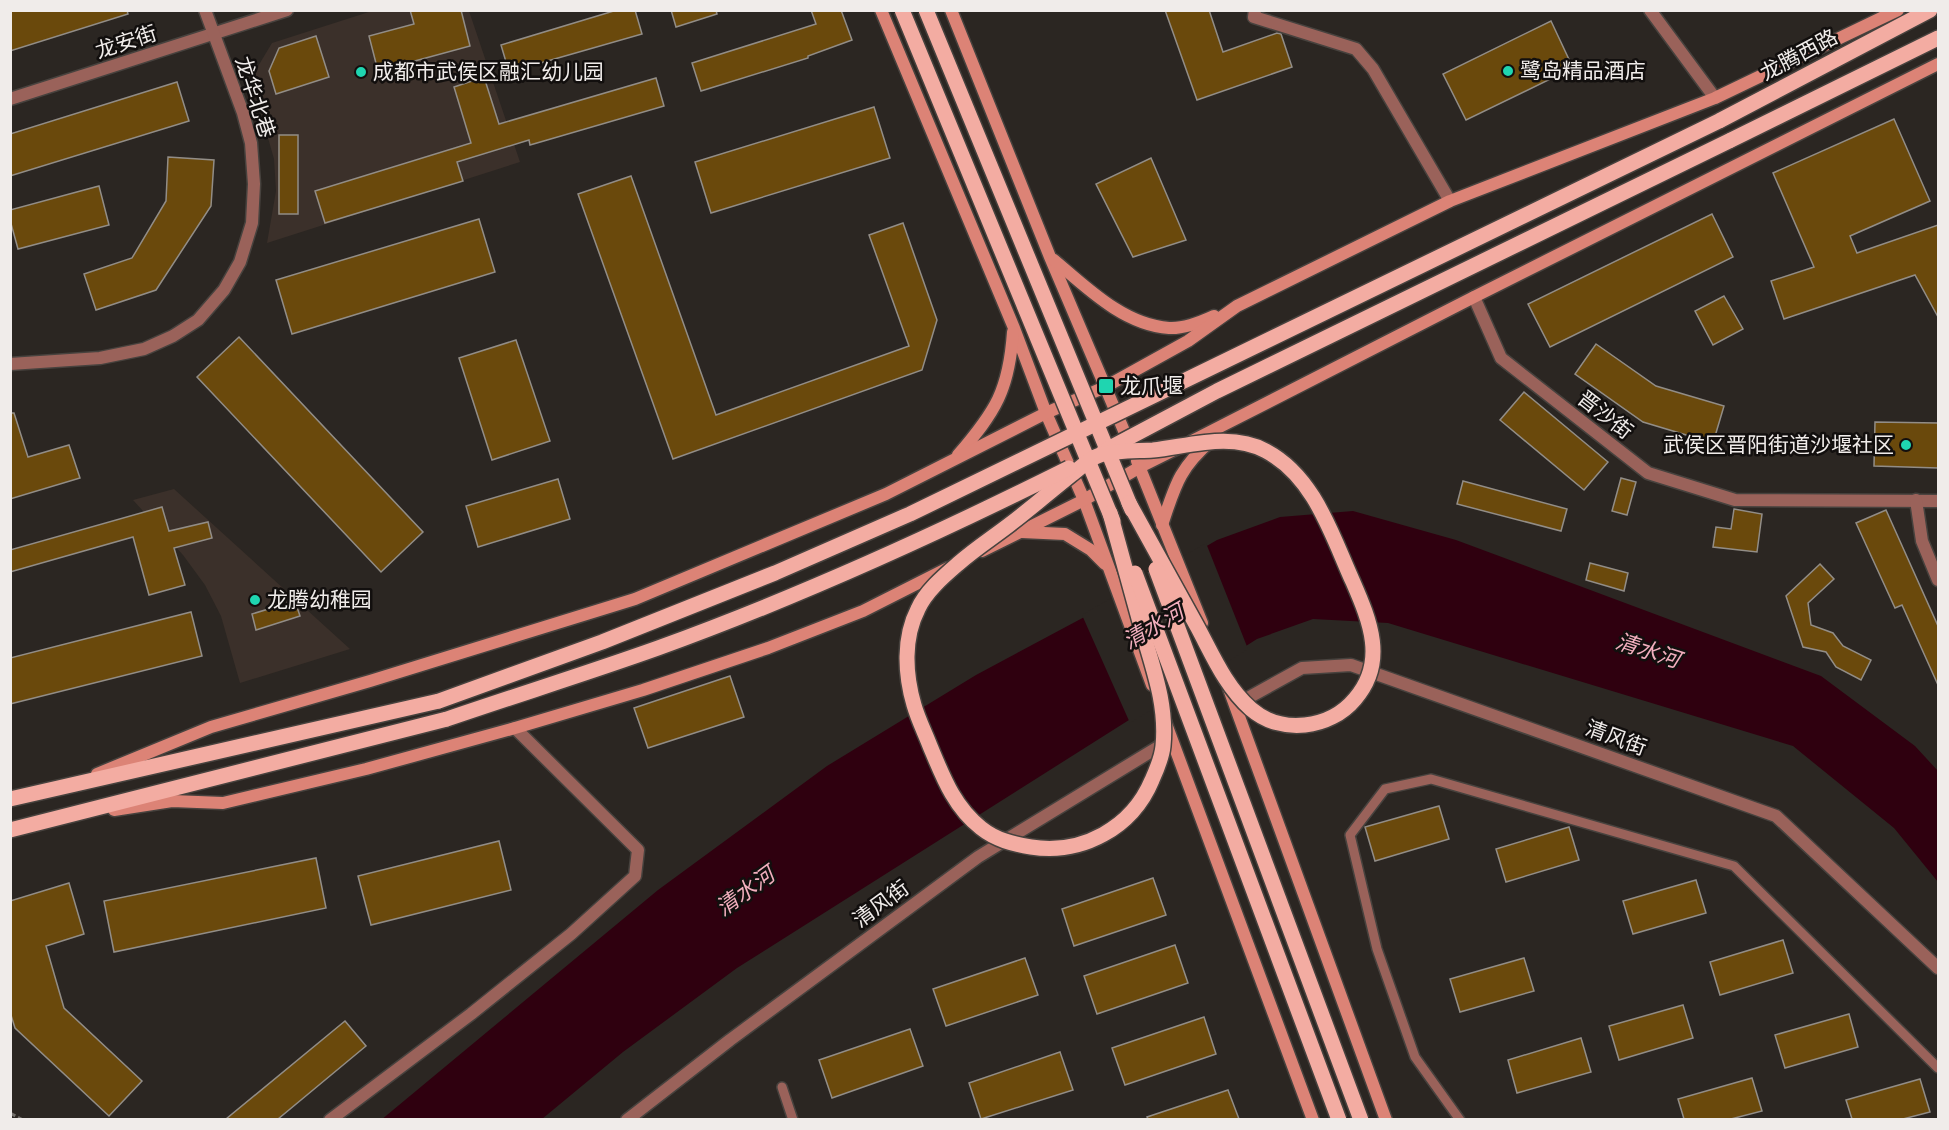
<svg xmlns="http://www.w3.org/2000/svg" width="1949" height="1130" font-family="'Open Sans','Noto Sans SC',sans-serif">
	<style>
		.built { fill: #3b302a }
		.water { fill: #2f000f }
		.pier { fill: #2b2622 }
		.building { fill: #6a490c; stroke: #928d87; stroke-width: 1.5 }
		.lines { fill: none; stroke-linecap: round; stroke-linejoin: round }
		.service-casing { stroke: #47423e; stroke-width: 12 }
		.minor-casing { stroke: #47423e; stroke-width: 15 }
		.tertiary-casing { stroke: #47423e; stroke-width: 15 }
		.secondary-casing { stroke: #47423e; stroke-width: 15 }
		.primary-casing { stroke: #47423e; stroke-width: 18 }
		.path { stroke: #74706c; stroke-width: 3; stroke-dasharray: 6 3; stroke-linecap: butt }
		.service { stroke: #9a625a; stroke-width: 9 }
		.minor { stroke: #9a625a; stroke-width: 12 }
		.tertiary { stroke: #9a625a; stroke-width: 12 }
		.secondary { stroke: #dc8376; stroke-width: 12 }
		.primary { stroke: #f3aca2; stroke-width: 15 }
		.primary-bridge-casing { stroke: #47423e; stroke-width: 18; stroke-linecap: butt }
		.primary-bridge { stroke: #f3aca2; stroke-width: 15 }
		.poi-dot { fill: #1fd5b0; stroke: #120f0e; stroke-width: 2 }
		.labels { text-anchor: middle; stroke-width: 5; stroke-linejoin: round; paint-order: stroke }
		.street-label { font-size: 21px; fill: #f0ecea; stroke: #120f0e }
		.poi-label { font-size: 21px; fill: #f0ecea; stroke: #120f0e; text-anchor: start }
		.water-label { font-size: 22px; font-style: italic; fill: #f3afbe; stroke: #120f0e }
	</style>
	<rect width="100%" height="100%" fill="#2b2622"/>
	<g class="built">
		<polygon points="372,11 469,11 520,162 267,243 276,191 274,159 251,78 272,43"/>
		<polygon points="174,489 350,649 240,683 221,616 205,585 183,555 133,500"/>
	</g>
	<polygon class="water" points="1353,511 1456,540 1821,676 1915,746 1938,771 1938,882 1894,828 1793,746 1388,623 1313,619 1257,639 737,968 623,1052 542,1119 381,1120 658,890 827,766 976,675 1090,614 1217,540 1280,517"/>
	<polygon class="pier" points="1206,543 1248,649 1130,723 1082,615"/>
	<g class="building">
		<polygon points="10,10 127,10 128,14 10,51"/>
		<polygon points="410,10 461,10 470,46 378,71 369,36 414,24"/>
		<polygon points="617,10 635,10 642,34 509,72 501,45"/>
		<polygon points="671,10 716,10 717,14 676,27"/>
		<polygon points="811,10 841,10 852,40 808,56 808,58 701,91 692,63 816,24"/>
		<polygon points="1165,10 1209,10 1223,52 1277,33 1281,34 1292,67 1197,100"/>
		<polygon points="1551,21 1573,68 1466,120 1443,74"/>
		<polygon points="316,36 329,77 276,94 269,71 279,48"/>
		<polygon points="484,77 499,124 656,78 664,106 530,145 529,140 457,162 463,181 325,223 315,191 471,143 454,87"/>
		<polygon points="177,82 189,121 10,176 10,134"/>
		<polygon points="874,107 890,158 711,213 695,162"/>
		<polygon points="1894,119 1930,201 1850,236 1857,253 1938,225 1938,317 1915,275 1784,319 1771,281 1814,267 1773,173"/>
		<rect x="279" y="135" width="19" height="79"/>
		<polygon points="168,157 214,160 211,206 156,290 96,310 84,274 132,258 166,201"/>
		<polygon points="1151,158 1186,240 1133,257 1096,184"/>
		<polygon points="631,176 716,415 909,346 869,235 903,223 937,320 922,370 673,459 578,194"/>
		<polygon points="99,186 109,225 18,249 10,220 10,210"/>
		<polygon points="1712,214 1733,257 1550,347 1528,304"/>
		<polygon points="479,219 495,272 292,334 276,280"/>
		<polygon points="1724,296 1743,329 1713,345 1695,311"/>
		<polygon points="239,337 423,532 381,572 197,377"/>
		<polygon points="516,340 550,441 492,460 459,358"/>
		<polygon points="1596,344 1656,386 1724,406 1713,443 1643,422 1575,374"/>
		<polygon points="1524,392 1608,462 1584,490 1500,420"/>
		<polygon points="10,413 14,413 28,457 69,445 80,478 10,499"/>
		<polygon points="1875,422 1938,423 1938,468 1874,466"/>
		<polygon points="1621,478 1636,482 1627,515 1612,511"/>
		<polygon points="558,479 570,519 478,547 466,506"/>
		<polygon points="1463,481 1567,509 1561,531 1457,504"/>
		<polygon points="162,507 169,531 208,522 212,538 174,548 185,585 149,595 133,537 10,572 10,550"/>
		<polygon points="1734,509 1762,514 1757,552 1713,547 1716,527 1731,529"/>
		<polygon points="1886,510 1938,626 1938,685 1902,605 1895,608 1856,523"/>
		<polygon points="1590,563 1628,573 1624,591 1586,580"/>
		<polygon points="1820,564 1834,579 1808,603 1811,625 1833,633 1843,646 1871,660 1861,680 1836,667 1826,652 1803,647 1786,596"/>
		<polygon points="295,601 300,616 256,630 252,614"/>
		<polygon points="191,612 202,656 10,704 10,658"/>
		<polygon points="730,676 744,717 648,748 634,708"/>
		<polygon points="1439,806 1449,839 1375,861 1365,827"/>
		<polygon points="1569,827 1579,860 1506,882 1496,849"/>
		<polygon points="499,841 511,890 371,925 358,876"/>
		<polygon points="316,858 326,908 114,952 104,901"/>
		<polygon points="1153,878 1166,915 1074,946 1062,909"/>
		<polygon points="1696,880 1706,913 1633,934 1623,901"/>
		<polygon points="69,883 84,934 46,946 64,1008 142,1081 109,1116 15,1028 10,1012 10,901"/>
		<polygon points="1783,940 1793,973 1720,995 1710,962"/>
		<polygon points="1175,945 1188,983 1097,1014 1084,976"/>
		<polygon points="1025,958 1038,995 946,1026 933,989"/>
		<polygon points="1524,958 1534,991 1460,1012 1450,979"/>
		<polygon points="1683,1005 1693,1038 1619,1060 1609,1026"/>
		<polygon points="1849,1014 1858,1047 1785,1068 1775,1035"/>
		<polygon points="1204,1017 1216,1054 1125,1085 1112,1048"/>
		<polygon points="345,1021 366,1046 278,1119 226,1119"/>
		<polygon points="910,1029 923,1066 832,1098 819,1060"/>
		<polygon points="1581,1038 1591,1072 1517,1093 1508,1060"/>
		<polygon points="1060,1052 1073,1090 981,1119 969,1083"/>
		<polygon points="1752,1078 1762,1111 1731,1119 1684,1119 1678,1099"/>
		<polygon points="1920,1079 1930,1112 1903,1119 1852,1119 1846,1100"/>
		<polygon points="1228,1090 1239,1119 1148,1119 1147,1117"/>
	</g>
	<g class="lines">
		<defs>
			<g id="service">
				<polyline points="782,1087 793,1120"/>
				<polyline points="1460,1120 1415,1057 1377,949 1350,835 1385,789 1431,779 1734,866 1938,1068"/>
			</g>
			<g id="minor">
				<polyline points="1255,10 1254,17 1356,49 1373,69 1450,201"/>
				<polyline points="1650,10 1715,98"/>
				<polyline points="10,99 287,10"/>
				<polyline points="1474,297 1501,358 1648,473 1735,500 1938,501"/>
				<polyline points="10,364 100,358 144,349 173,336 198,320 224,290 240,262 252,223 254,184 251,143 243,113 205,10"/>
				<polyline points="1916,500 1922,541 1938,580"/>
				<polyline points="1237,704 1302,668 1351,665 1776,816 1938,968"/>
				<polyline points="330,1120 471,1014 571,934 635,876 638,850 515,728"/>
			</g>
			<polyline id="tertiary" points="627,1120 730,1040 978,857 1168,741"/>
			<g id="secondary">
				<polyline points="881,10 1014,328 1046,413 1084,500 1152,685"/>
				<polyline points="951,10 1050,257 1130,445"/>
				<path d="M1054,260C1087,288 1124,325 1169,328C1184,329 1201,322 1214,316"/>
				<polyline points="1192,441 1474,297 1938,64"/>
				<path d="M958,455C996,411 1009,390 1013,332"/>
				<polyline points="1137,461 1202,623"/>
				<path d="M1162,525C1175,486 1179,468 1212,440"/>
				<polyline points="1022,532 1065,534 1091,550 1105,564"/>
				<polyline points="982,551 1084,500 1140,467 1176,449"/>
				<polyline points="1229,689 1386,1120"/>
				<polyline points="1165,721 1313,1120"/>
				<polyline points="97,774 211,727 370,681 635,599 886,494 1046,413 1105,387 1188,341 1237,306 1450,201 1715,98 1898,10"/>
				<polyline points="114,810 172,801 223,803 366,769 515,728 643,690 768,648 863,611 948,568"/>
			</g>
			<g id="primary">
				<polyline points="1719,121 1930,10"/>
				<polyline points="1729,141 1938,38"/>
				<polyline points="10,799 439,701"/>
				<polyline points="10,830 447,719"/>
			</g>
		</defs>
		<use href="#service" class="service-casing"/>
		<use href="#minor" class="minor-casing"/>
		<use href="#tertiary" class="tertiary-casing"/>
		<use href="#secondary" class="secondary-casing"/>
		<use href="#primary" class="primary-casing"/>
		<polyline class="path" points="10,1113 23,1120"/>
		<use href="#service" class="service"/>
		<use href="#minor" class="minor"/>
		<use href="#tertiary" class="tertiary"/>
		<use href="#secondary" class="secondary"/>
		<use href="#primary" class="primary"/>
		<defs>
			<g id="primary-bridge">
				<polyline points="902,10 1113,521"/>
				<polyline points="926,10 1132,510"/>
				<polyline points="1104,451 1217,391 1729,141"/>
				<path d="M1110,513C1121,553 1132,593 1143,633C1154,671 1167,706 1163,746C1162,757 1157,769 1152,780C1132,828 1082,855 1031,847C1013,844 996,840 981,828C954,807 943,777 930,746C925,733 918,719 914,705C905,674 903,638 918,609C926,591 944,576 959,563C975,549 992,538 1009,525C1030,509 1050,492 1071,475C1080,468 1090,458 1100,455C1116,450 1136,451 1153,450C1190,446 1231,432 1266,451C1315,477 1332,536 1353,582C1370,621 1387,662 1355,699C1330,729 1281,735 1251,709C1226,687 1213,656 1198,628C1175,586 1152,544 1129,503"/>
				<polyline points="1156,569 1361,1120"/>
				<polyline points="1135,573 1339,1120"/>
				<polyline points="439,701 602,642 775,573 910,514 1719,121"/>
				<path d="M447,719C517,695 588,673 658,648C799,597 935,535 1069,468"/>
			</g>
		</defs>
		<use href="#primary-bridge" class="primary-bridge-casing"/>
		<use href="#primary-bridge" class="primary-bridge"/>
	</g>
	<g class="poi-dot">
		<circle cx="1508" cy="71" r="6"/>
		<circle cx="361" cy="72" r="6"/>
		<rect x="1098" y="378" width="16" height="16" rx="3"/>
		<circle cx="1906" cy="445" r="6"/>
		<circle cx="255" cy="600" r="6"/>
	</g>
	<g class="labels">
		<g class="street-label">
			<text transform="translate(126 42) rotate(-18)" y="7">龙安街</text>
			<text transform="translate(1799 55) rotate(-28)" y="7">龙腾西路</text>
			<text transform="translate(255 97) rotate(72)" y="7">龙华北巷</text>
			<text transform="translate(1605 415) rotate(38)" y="7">晋沙街</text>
			<text transform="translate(1616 738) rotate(20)" y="7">清风街</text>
			<text transform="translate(881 904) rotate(-36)" y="7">清风街</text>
		</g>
		<g class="poi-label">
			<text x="1520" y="78">鹭岛精品酒店</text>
			<text x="373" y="79">成都市武侯区融汇幼儿园</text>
			<text x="1120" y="393">龙爪堰</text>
			<text x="1894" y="452" text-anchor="end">武侯区晋阳街道沙堰社区</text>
			<text x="267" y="607">龙腾幼稚园</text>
		</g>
		<g class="water-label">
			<text transform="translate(1153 626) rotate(-30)" y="8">清水河</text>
			<text transform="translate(1648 650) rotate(18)" y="8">清水河</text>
			<text transform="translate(745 891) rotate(-36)" y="8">清水河</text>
		</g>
	</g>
	<rect width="1949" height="1130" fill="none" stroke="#f0ecea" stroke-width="24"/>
</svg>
